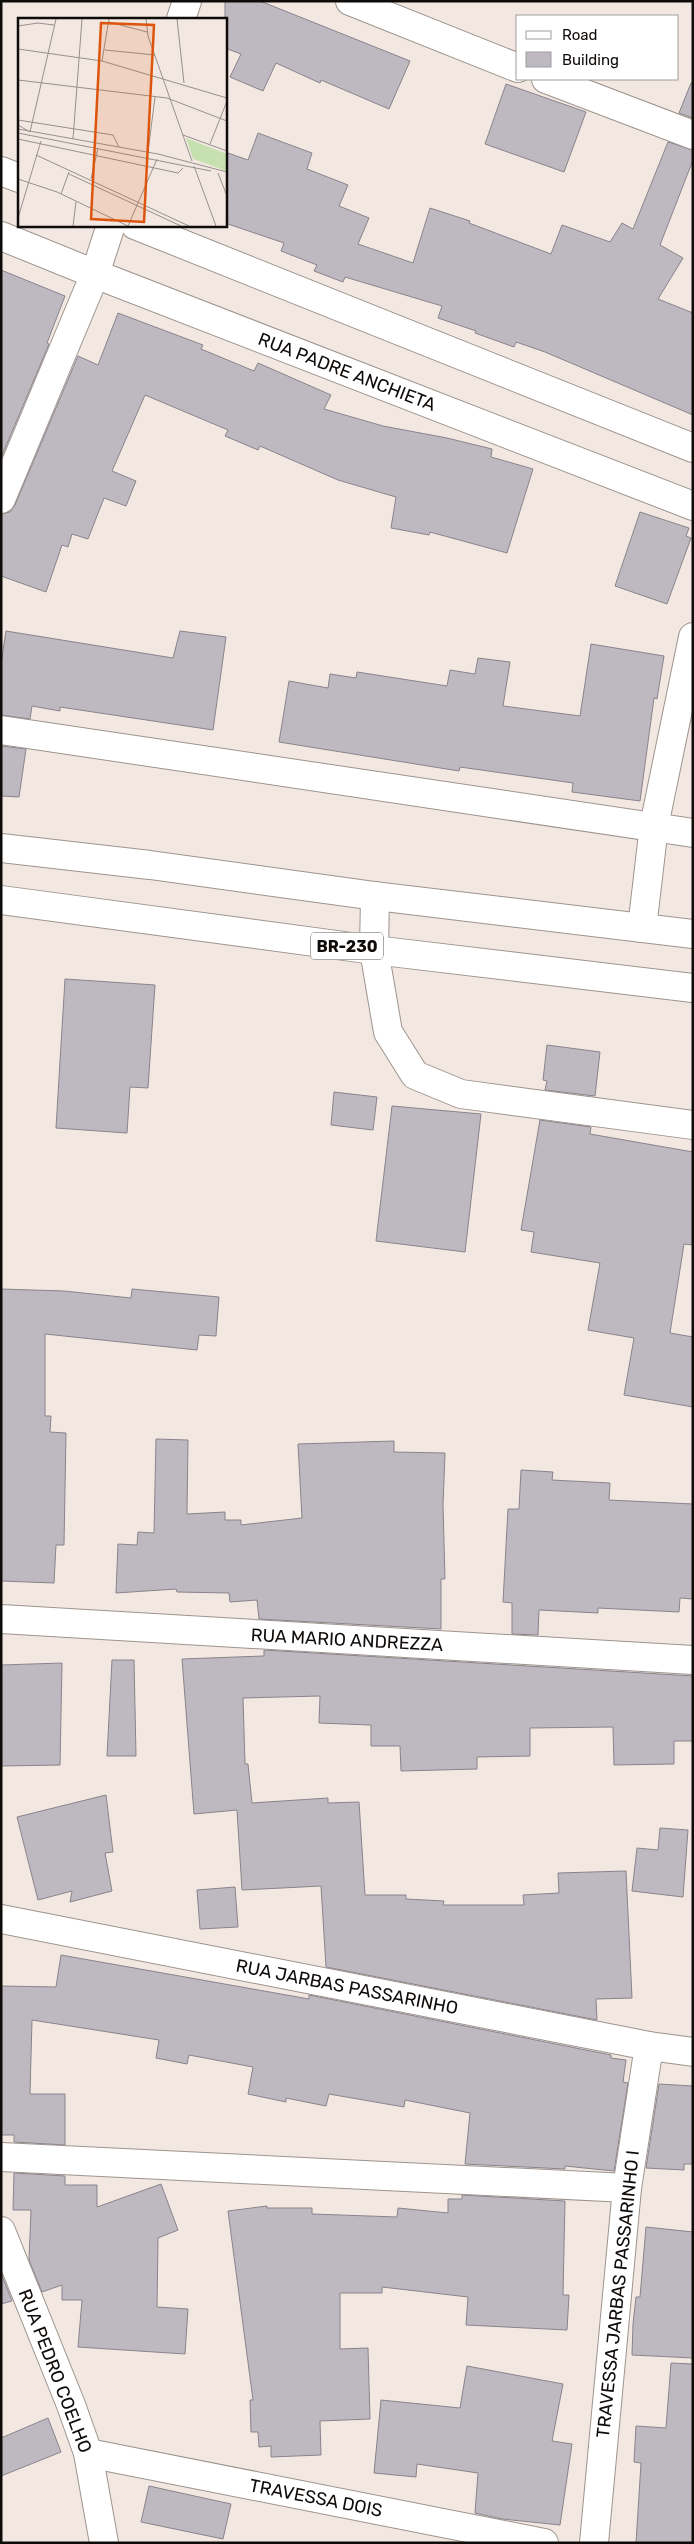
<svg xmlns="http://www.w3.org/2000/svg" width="694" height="2544" font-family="Rubik,sans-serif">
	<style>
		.building { fill: #beb8c1; stroke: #89838c }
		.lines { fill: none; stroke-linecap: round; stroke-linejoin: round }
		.minor-casing { stroke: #9d948e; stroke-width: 30 }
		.major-casing { stroke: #9d948e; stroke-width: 30 }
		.minor { stroke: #fff; stroke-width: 28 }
		.major { stroke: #fff; stroke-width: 28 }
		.labels { text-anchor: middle; stroke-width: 4; stroke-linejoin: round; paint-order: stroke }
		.shield { fill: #fff; stroke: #575453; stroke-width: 1 }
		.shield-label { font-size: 16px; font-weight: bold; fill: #0f0b09 }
		.street-label { font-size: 18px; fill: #0f0b09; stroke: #fff }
		.inset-road { fill: none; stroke: #97908b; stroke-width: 1 }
		.view { fill: #dd550c; fill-opacity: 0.15; stroke: #dd550c; stroke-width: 2.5 }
		.inset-edge { fill: none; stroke: #0f0b09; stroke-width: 2.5 }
	</style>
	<rect width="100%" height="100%" fill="#f2e8e1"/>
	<g class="building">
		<polygon points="225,1 260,1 410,61 389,109 321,80 320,83 276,63 263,91 230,77 241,54 225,48"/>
		<polygon points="691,83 693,83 693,118 679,113"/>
		<polygon points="506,84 586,112 564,172 485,144"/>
		<polygon points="258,133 312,153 307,169 348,185 339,206 369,218 358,244 413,263 430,208 470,221 469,223 551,254 562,225 610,242 622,223 633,229 668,142 693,150 693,160 660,245 683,258 658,299 693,313 693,415 545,352 516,342 514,347 475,333 476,331 438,318 442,306 345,277 343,282 314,271 317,265 281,251 284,243 225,223 225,152 248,160"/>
		<polygon points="1,270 65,296 47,343 49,344 1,458"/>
		<polygon points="118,313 203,345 201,349 254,371 258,363 331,395 324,409 383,426 447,438 492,449 491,457 533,469 507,553 430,532 429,535 391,528 396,497 338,480 260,446 258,450 225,436 228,430 145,395 112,471 136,481 126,506 104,498 88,539 72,534 68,547 62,545 46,592 1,576 1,514 10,512 15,505 78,356 98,365"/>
		<polygon points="640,512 689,528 686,536 691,538 667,604 615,586"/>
		<polygon points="6,631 173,658 180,631 226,637 213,730 60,707 60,711 32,706 30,719 1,715 1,664"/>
		<polygon points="591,644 664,656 657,699 654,698 640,801 572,792 573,783 460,767 459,771 279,742 289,681 328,688 330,674 356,678 357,672 447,686 450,670 475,674 478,658 510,662 503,706 580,716"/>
		<polygon points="1,746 26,749 19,797 1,796"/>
		<polygon points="65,979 155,985 148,1088 130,1087 127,1133 56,1128"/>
		<polygon points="547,1045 600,1052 595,1096 545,1090 547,1081 543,1080"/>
		<polygon points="334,1092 377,1097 373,1130 331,1125"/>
		<polygon points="392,1106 481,1114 465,1252 376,1241"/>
		<polygon points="540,1120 591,1127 590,1134 693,1152 693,1245 684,1244 670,1333 693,1337 693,1407 624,1395 634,1338 588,1330 600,1263 531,1252 534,1232 521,1230"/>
		<polygon points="1,1289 64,1291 131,1298 132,1289 219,1297 216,1336 199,1335 197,1350 45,1334 45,1416 51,1416 50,1432 66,1433 64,1545 56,1545 54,1583 1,1581"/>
		<polygon points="156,1439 188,1440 187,1514 225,1512 225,1520 241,1520 241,1525 302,1518 298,1444 394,1441 394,1452 445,1453 443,1505 445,1579 441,1579 441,1629 259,1619 257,1600 230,1602 229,1593 177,1592 176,1589 116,1593 118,1544 137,1545 138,1532 154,1533"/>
		<polygon points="521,1470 553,1472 552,1480 610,1483 609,1500 693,1504 693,1599 680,1598 679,1612 598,1608 598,1613 539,1610 538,1635 512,1634 512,1603 503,1602 508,1509 519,1509"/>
		<polygon points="264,1650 693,1676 693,1741 674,1741 674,1764 614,1765 613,1727 530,1728 530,1756 477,1757 477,1769 401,1771 400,1746 371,1746 371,1725 319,1723 320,1696 243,1698 245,1764 248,1764 252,1803 328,1798 328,1803 359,1802 365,1895 406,1895 406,1899 444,1901 443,1905 524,1905 523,1895 559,1893 558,1873 626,1871 632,1998 596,1999 597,2020 326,1967 321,1886 242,1890 237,1810 194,1814 182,1659 264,1656"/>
		<polygon points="112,1660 134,1660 136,1756 107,1756"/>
		<polygon points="62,1663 60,1765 1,1766 1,1665"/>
		<polygon points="106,1795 113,1852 105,1853 112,1891 70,1902 72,1891 38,1900 17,1817"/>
		<polygon points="660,1828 688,1830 683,1897 632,1891 637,1848 658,1850"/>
		<polygon points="235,1887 238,1927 200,1929 197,1890"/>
		<polygon points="61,1955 309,1999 309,1995 611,2055 611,2058 626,2060 623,2082 628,2083 614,2171 565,2166 565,2169 465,2164 470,2113 405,2100 404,2107 329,2094 326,2106 286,2098 286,2102 248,2094 253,2067 189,2055 187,2064 156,2058 159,2040 32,2020 30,2094 65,2094 65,2145 14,2142 14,2135 1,2135 1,1986 56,1987"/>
		<polygon points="659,2084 693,2086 693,2164 684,2164 684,2170 646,2168"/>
		<polygon points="14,2173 65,2176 65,2185 97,2185 97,2207 161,2184 178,2230 158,2238 157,2307 188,2309 185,2354 78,2347 82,2300 62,2300 62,2285 42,2292 29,2260 31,2210 13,2210"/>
		<polygon points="462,2195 565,2201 563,2295 569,2295 567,2330 466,2325 468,2297 382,2287 382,2293 340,2293 340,2349 368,2348 370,2419 320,2421 321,2455 271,2457 271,2446 259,2447 258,2432 251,2432 250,2400 253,2400 228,2211 267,2206 267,2208 312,2208 312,2214 397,2217 398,2208 448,2213 448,2199 462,2199"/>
		<polygon points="646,2227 693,2232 693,2358 632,2355 633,2324 636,2297 640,2297"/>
		<polygon points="1,2273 12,2301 1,2304"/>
		<polygon points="671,2363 693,2364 693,2543 636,2543 641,2463 634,2462 636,2426 666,2428"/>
		<polygon points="467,2366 563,2384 552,2441 572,2444 560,2525 502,2519 475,2513 478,2473 417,2464 416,2477 374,2473 381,2400 460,2408"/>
		<polygon points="48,2418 61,2452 1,2476 1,2438"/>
		<polygon points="149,2486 231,2504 223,2539 141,2522"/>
	</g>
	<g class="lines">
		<defs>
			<g id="minor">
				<polyline points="350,1 518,68"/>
				<polyline points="181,19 187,1"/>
				<polyline points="546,79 693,135"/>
				<polyline points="1,171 19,178"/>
				<polyline points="135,225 693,448"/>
				<polyline points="1,236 95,274 693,506"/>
				<polyline points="1,499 95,274 111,225"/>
				<polyline points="1,730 693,833"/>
				<polyline points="642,928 654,826 693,637"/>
				<polyline points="374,950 388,1032 415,1075 461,1094 693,1125"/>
				<polyline points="1,1619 693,1660"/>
				<polyline points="1,1919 649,2046 693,2052"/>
				<polyline points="1,2157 627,2188"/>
				<polyline points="1,2231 71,2405 88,2453 104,2543"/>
				<polyline points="88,2453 544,2543"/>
				<polyline points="594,2543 627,2188 649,2046"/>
			</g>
			<g id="major">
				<polyline points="1,848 150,865 375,896 693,934"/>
				<polyline points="1,900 374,950 693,988"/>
				<polyline points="374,950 375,896"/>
			</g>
		</defs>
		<use href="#minor" class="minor-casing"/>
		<use href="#major" class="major-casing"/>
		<use href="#minor" class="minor"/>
		<use href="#major" class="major"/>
	</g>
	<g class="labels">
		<rect class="shield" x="311" y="932.5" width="72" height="27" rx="4"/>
		<g class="shield-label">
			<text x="347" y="952">BR-230</text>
		</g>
		<g class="street-label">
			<text transform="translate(347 372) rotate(21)" y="6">RUA PADRE ANCHIETA</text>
			<text transform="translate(347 1640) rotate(3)" y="6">RUA MARIO ANDREZZA</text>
			<text transform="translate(347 1987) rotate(11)" y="6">RUA JARBAS PASSARINHO</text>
			<text transform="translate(618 2294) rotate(-84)" y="6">TRAVESSA JARBAS PASSARINHO I</text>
			<text transform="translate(55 2371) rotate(69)" y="6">RUA PEDRO COELHO</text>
			<text transform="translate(316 2498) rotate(11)" y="6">TRAVESSA DOIS</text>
		</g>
	</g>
	<g transform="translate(18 18)">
		<rect width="209" height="209" fill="#f2e8e1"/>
		<path d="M168,120L209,136V153L175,141Z" fill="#c6e1af"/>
		<path class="inset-road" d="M128,1L130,18L174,143M159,1L166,65M91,4L129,14M0,8L20,5L36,7M0,31L84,43L209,80M87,32L137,37M84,43L91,1M0,62L149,80L209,103M0,102L95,117L101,129M0,107L12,114L38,1M0,111L140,136L209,154M0,115L193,153M165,117L209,133M0,121L160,155L165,150M55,121L64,1M192,126L209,83M130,134L137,79M18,137L171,208M176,148L198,208M200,155L209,178M51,156L163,208M0,161L39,174L110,208M73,161L80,130M43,176L51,154M0,200L23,123M55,208L58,184M110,208L139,141"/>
		<path class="view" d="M83,5L136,7L126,204L73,201Z"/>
		<rect width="209" height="209" class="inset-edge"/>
	</g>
	<rect width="694" height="2544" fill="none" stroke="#0f0b09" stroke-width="5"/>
	<rect x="516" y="15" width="162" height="65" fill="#ffffff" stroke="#9f9d9d"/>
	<rect x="526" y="31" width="25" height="8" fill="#ffffff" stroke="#9f9d9d"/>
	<text x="562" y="40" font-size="15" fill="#0f0b09">Road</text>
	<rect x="526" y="52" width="25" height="15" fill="#beb8c1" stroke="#9f9d9d"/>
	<text x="562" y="65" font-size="15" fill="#0f0b09">Building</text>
</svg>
